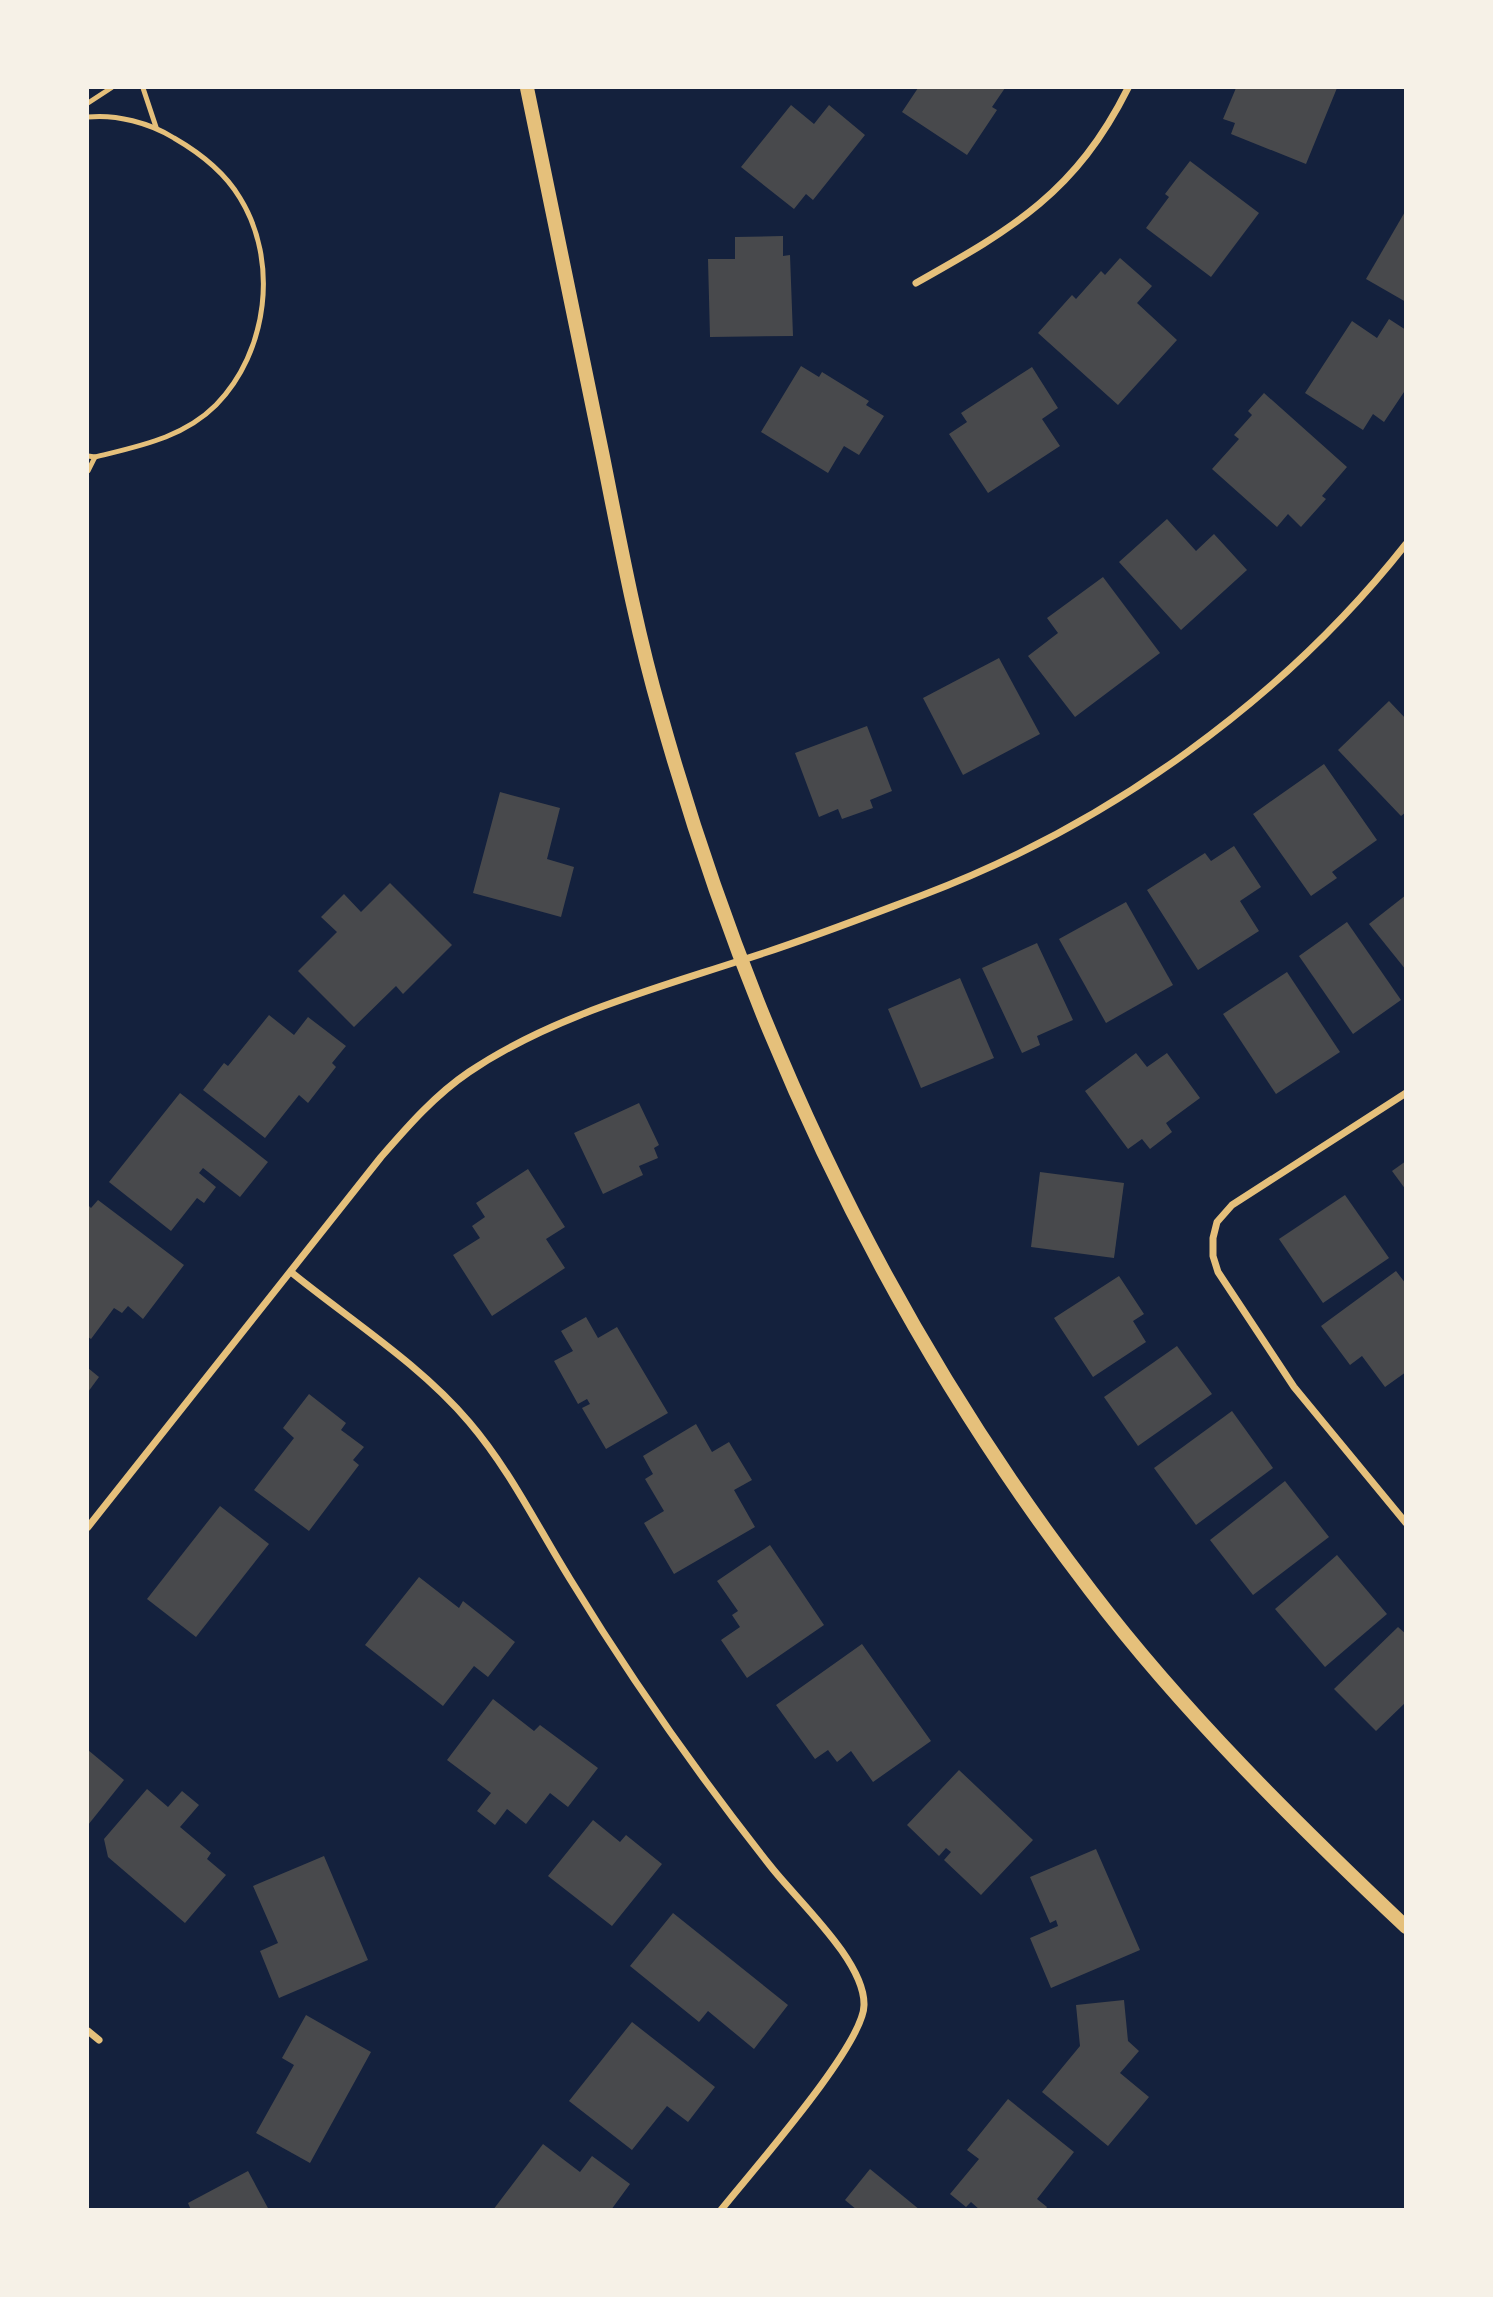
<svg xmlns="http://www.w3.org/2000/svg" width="1493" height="2297" font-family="'Titillium Web',sans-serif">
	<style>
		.building { fill: #48494c }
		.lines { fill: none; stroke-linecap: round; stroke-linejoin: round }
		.service { stroke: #e5c07b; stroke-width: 5 }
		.minor { stroke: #e5c07b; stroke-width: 7 }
		.secondary { stroke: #e5c07b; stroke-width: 14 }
	</style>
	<rect width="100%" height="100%" fill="#14213d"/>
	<g class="building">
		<polygon points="918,88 1005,88 992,107 997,110 967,155 902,112"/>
		<polygon points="1236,88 1337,88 1306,164 1231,134 1235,123 1223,119"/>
		<polygon points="791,105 814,124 829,105 865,135 813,200 806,194 794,209 741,167"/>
		<polygon points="1190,161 1259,213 1211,277 1146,228 1169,197 1165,194"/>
		<polygon points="1406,210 1406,302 1366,279"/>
		<polygon points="783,236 783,256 790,255 793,336 710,337 708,259 735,259 735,237"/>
		<polygon points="1120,258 1152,286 1137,303 1177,340 1118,405 1038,333 1072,295 1076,299 1101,271 1105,275"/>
		<polygon points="1389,319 1406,330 1406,389 1384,422 1373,414 1363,430 1305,393 1352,321 1377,338"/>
		<polygon points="801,366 819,377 822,372 869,401 866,405 884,416 859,455 844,446 828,473 761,432"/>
		<polygon points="1032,367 1058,408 1042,419 1060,446 988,493 949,434 967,422 961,413"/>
		<polygon points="1264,393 1347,467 1322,496 1326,499 1301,527 1288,514 1277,527 1212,469 1239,439 1234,435 1252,415 1248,411"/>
		<polygon points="1167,519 1196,551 1214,534 1247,570 1181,630 1119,562"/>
		<polygon points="1103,577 1160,653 1075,717 1028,656 1058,633 1047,618"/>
		<polygon points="999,658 1040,734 963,775 923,698"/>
		<polygon points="1389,701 1406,719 1406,812 1401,816 1338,750"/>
		<polygon points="867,726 892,791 870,800 873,808 842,819 838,809 819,817 795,753"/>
		<polygon points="1324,764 1377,840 1332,872 1337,878 1311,896 1253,814"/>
		<polygon points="500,792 560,808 547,859 574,867 561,917 473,893"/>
		<polygon points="1234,846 1261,887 1240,901 1259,931 1198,970 1147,890 1205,853 1211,861"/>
		<polygon points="390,883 452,945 403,994 396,986 354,1027 298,971 337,932 321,917 344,894 361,912"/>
		<polygon points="1406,895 1406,970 1369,924"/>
		<polygon points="1126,902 1173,985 1106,1023 1059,939"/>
		<polygon points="1347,922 1401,1000 1353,1034 1299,956"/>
		<polygon points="1037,943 1073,1020 1037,1036 1040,1045 1022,1053 982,968"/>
		<polygon points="1287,972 1340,1052 1276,1094 1223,1014"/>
		<polygon points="960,978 994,1058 921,1088 888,1009"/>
		<polygon points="269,1015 294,1035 308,1017 346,1046 332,1063 336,1067 308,1103 299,1095 265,1138 203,1090 224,1063 228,1066"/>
		<polygon points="1136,1053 1147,1067 1167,1053 1200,1098 1166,1123 1172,1132 1150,1149 1142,1139 1128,1149 1085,1091"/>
		<polygon points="180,1093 268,1162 240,1197 203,1168 199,1173 216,1187 204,1203 197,1198 171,1231 109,1182"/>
		<polygon points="639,1103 659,1145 654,1148 658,1158 639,1166 643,1175 603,1194 574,1133"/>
		<polygon points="1406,1161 1406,1190 1392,1171"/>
		<polygon points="528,1169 565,1227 546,1239 565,1268 492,1316 453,1255 480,1238 472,1226 485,1217 476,1203"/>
		<polygon points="1040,1172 1124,1183 1114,1258 1031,1247"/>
		<polygon points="1345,1195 1389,1258 1323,1303 1279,1239"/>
		<polygon points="98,1200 184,1265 143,1319 128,1306 122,1313 114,1308 91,1339 88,1337 88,1205 91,1208"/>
		<polygon points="1396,1271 1406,1284 1406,1372 1385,1387 1362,1356 1350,1365 1321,1326"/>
		<polygon points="1119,1276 1144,1314 1133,1321 1146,1342 1093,1377 1054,1318"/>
		<polygon points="586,1317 598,1338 617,1327 668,1413 606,1449 582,1408 590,1404 587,1399 578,1404 554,1361 573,1351 561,1331"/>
		<polygon points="1177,1346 1212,1394 1138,1446 1104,1397"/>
		<polygon points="88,1368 99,1377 88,1392"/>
		<polygon points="309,1394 346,1423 341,1430 364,1447 353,1460 359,1465 309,1531 254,1490 294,1438 283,1428"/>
		<polygon points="1232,1411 1273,1468 1196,1525 1154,1468"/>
		<polygon points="696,1424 712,1452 729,1442 752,1480 734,1490 755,1527 674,1574 644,1523 664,1511 645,1479 653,1474 643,1456"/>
		<polygon points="1285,1481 1329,1537 1253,1595 1210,1540"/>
		<polygon points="220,1506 269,1544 196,1637 147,1599"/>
		<polygon points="770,1545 824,1625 747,1678 721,1640 740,1627 732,1615 738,1611 717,1581"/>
		<polygon points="1337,1555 1387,1614 1325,1667 1275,1609"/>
		<polygon points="419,1577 459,1608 463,1601 515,1642 488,1677 474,1666 443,1706 365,1645"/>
		<polygon points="1398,1627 1406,1634 1406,1702 1376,1731 1334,1689"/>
		<polygon points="862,1644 931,1741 873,1782 851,1751 837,1762 828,1750 815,1759 776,1705"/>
		<polygon points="493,1699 534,1731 540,1725 598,1768 568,1807 550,1793 526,1824 507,1809 495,1825 477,1811 491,1793 447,1760"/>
		<polygon points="88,1750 124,1780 88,1825"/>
		<polygon points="959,1770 1033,1840 981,1895 944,1860 951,1852 946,1848 939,1856 907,1825"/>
		<polygon points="147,1789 168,1807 182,1791 199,1805 180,1827 211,1853 207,1859 226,1875 185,1923 108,1857 104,1839"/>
		<polygon points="593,1820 620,1842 626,1835 662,1864 612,1926 548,1876"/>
		<polygon points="1096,1849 1140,1950 1051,1988 1030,1938 1058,1926 1056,1920 1050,1923 1030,1877"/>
		<polygon points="324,1856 368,1960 279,1998 260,1951 278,1943 253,1886"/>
		<polygon points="673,1913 788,2005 754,2049 708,2011 699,2022 630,1966"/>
		<polygon points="1124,2000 1128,2041 1139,2051 1120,2073 1149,2097 1108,2146 1042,2092 1080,2046 1076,2005"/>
		<polygon points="306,2015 371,2052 310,2163 256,2133 294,2065 282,2058"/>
		<polygon points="632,2022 715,2087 688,2122 667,2106 632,2150 569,2101"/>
		<polygon points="1008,2099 1074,2152 1037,2199 1047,2207 1045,2210 980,2210 971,2202 966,2207 950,2194 979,2159 967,2150"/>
		<polygon points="543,2144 580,2172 592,2156 630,2184 611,2210 493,2210"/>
		<polygon points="870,2169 920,2210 857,2210 845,2200"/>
		<polygon points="248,2171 269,2210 191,2210 188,2203"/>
	</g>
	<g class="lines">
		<g class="service">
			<polyline points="143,88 156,127"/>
			<polyline points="88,103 111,88"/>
			<path d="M88,117C116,114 150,123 174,138C200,153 224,171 240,198C279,261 268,352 216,405C183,438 139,446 95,457L88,456"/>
			<polyline points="88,471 95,457"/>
		</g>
		<g class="minor">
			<path d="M916,283C1014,228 1076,192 1128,88"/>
			<polyline points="1406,1093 1232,1205 1217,1222 1213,1238 1213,1256 1218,1272 1294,1387 1406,1523"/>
			<path d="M291,1272C350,1320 420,1364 469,1422C510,1470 537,1526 570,1579C631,1679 699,1776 772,1868C799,1902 865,1962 864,2005C864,2045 751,2172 721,2210"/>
			<path d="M88,1527L381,1157C408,1126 435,1095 469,1072C549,1018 647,991 739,961C801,942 862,918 923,895C1108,825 1283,700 1406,544"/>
			<polyline points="88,2031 99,2040"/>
		</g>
		<path class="secondary" d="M527,88C552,211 578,334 603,457C620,542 636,629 660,712C749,1031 889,1328 1091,1591C1184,1713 1295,1822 1406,1927"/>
	</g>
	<rect width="1493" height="2297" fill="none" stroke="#f6f1e7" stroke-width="178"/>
</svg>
